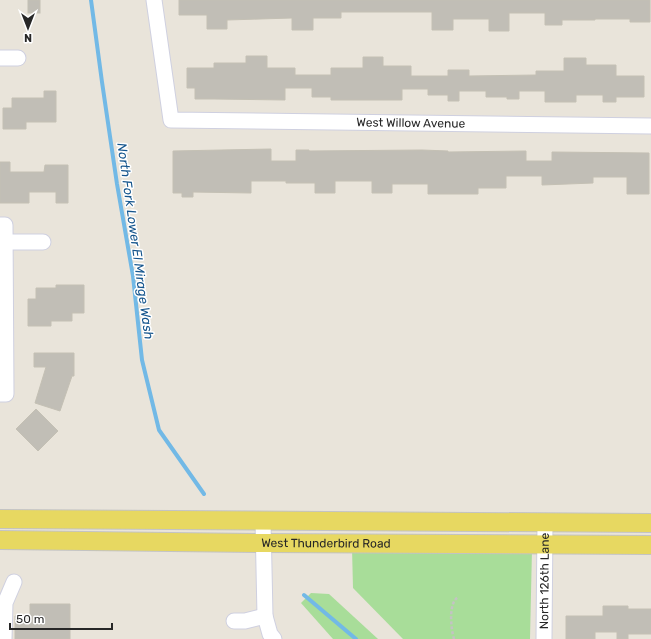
<svg xmlns="http://www.w3.org/2000/svg" width="651" height="639" font-family="Rubik,sans-serif">
	<style>
		.green { fill: #a8dd99 }
		.lines { fill: none; stroke-linecap: round; stroke-linejoin: round }
		.stream { stroke: #72b9e6; stroke-width: 4 }
		.building { fill: #c1beb6; stroke: #c4c0b4 }
		.minor-casing { stroke: #cfd0e0; stroke-width: 17 }
		.major-casing { stroke: #c3c3c3; stroke-width: 20 }
		.path { stroke: #c3c3c3; stroke-width: 2.5; stroke-dasharray: 3 2; stroke-linecap: butt }
		.minor { stroke: #fff; stroke-width: 15 }
		.major { stroke: #e7d861; stroke-width: 18 }
		.labels { text-anchor: middle; stroke-width: 3; stroke-linejoin: round; paint-order: stroke }
		.street-label { font-size: 12px; fill: #272727; stroke: #fff }
		.water-label { font-size: 13px; font-style: italic; fill: #15558d; stroke: #fff }
	</style>
	<rect width="100%" height="100%" fill="#e9e4da"/>
	<g class="green">
		<polygon points="352,548 532,549 530,639 403,639 353,588"/>
		<polygon points="311,593 329,594 378,639 333,639 301,603"/>
	</g>
	<g class="lines">
		<g class="stream">
			<polyline points="91,0 102,82 117,184 133,276 142,360 159,430 204,494"/>
			<polyline points="304,595 356,639"/>
		</g>
	</g>
	<g class="building">
		<rect x="28" y="0" width="12" height="13"/>
		<polygon points="179,0 650,0 650,22 630,22 630,19 595,19 595,20 562,20 562,25 545,25 545,13 509,13 509,31 489,31 489,19 453,19 453,30 432,30 432,12 341,12 341,18 313,18 313,30 292,30 292,18 227,20 227,29 207,29 207,15 179,15"/>
		<polygon points="246,56 267,56 267,68 295,68 295,75 331,75 331,68 363,68 363,57 383,57 383,66 411,66 411,76 448,76 448,70 469,70 469,76 536,75 536,71 564,71 564,58 586,58 586,65 616,65 616,76 644,76 644,97 616,97 616,102 603,102 603,95 576,95 576,102 545,102 545,91 519,91 519,99 507,99 507,97 486,97 486,91 459,91 459,101 448,101 448,95 428,95 428,89 402,89 402,100 331,100 331,97 312,97 312,88 285,88 285,100 214,99 195,99 195,88 187,88 187,68 214,68 214,63 246,63"/>
		<polygon points="44,91 56,91 56,122 26,122 26,129 3,129 3,108 12,108 12,98 44,98"/>
		<polygon points="271,149 271,161 296,161 296,150 309,150 309,151 422,150 448,151 448,152 526,151 526,161 552,161 552,152 649,153 649,194 627,194 627,177 593,177 593,183 542,185 542,176 506,176 506,188 478,188 478,194 428,194 428,184 392,184 392,193 372,193 372,181 335,181 335,193 315,193 315,183 286,183 286,181 251,181 251,193 193,192 193,197 182,197 182,193 173,193 173,151"/>
		<polygon points="0,162 10,162 10,172 44,172 45,165 68,165 68,203 56,203 56,192 29,192 29,203 0,203"/>
		<polygon points="56,285 84,285 84,313 72,313 72,321 51,321 51,326 28,326 28,299 36,299 36,288 56,288"/>
		<polygon points="34,353 74,353 74,376 72,376 60,411 35,403 46,367 34,367"/>
		<polygon points="36,409 58,431 38,451 16,429"/>
		<polygon points="30,604 70,604 70,639 15,639 15,616 30,616"/>
		<polygon points="603,606 628,606 628,609 651,609 651,634 628,634 628,639 617,639 617,632 595,632 595,639 566,639 566,616 603,616"/>
	</g>
	<g class="lines">
		<defs>
			<g id="minor">
				<path id="s1" d="M154,0L171,120L651,126"/>
				<polyline points="0,58 18,58"/>
				<polyline points="0,225 5,225 6,394 0,394"/>
				<polyline points="5,242 43,242"/>
				<polyline points="263,521 265,616 270,634 274,639"/>
				<polyline points="234,621 245,621 265,616"/>
				<polyline points="4,639 5,603 14,582"/>
				<path id="s2" d="M544,639L545,522"/>
			</g>
			<g id="major">
				<polyline points="0,519 651,523"/>
				<path id="s3" d="M0,540L263,543L651,545"/>
			</g>
		</defs>
		<use href="#minor" class="minor-casing"/>
		<use href="#major" class="major-casing"/>
		<path class="path" d="M454,639C451,629 448,603 458,597"/>
		<use href="#minor" class="minor"/>
		<use href="#major" class="major"/>
	</g>
	<g class="labels">
		<g class="street-label">
			<text dy="4" stroke="none"><textPath href="#s1" startOffset="361">West Willow Avenue</textPath></text>
			<text dy="4" stroke="none"><textPath href="#s3" startOffset="326">West Thunderbird Road</textPath></text>
			<text dy="4" stroke="none"><textPath href="#s2" startOffset="58">North 126th Lane</textPath></text>
		</g>
		<g class="water-label">
			<text transform="translate(136 241) rotate(82)" y="5">North Fork Lower El Mirage Wash</text>
		</g>
	</g>
	<g transform="translate(28 28) rotate(180)" stroke="#ffffff" stroke-width="3" paint-order="stroke">
	<path d="M0-3L7 15L0 10L-7 15Z" fill="#272727"/>
	<text y="-6" font-size="11" font-weight="bold" text-anchor="middle" fill="#272727">N</text>
	</g>
	<path d="M10 623v6h102v-6" fill="none" stroke="#272727" stroke-width="2"/>
	<text x="16" y="623" font-size="12" fill="#272727" stroke="#ffffff" stroke-width="3" paint-order="stroke">50 m</text>
</svg>
